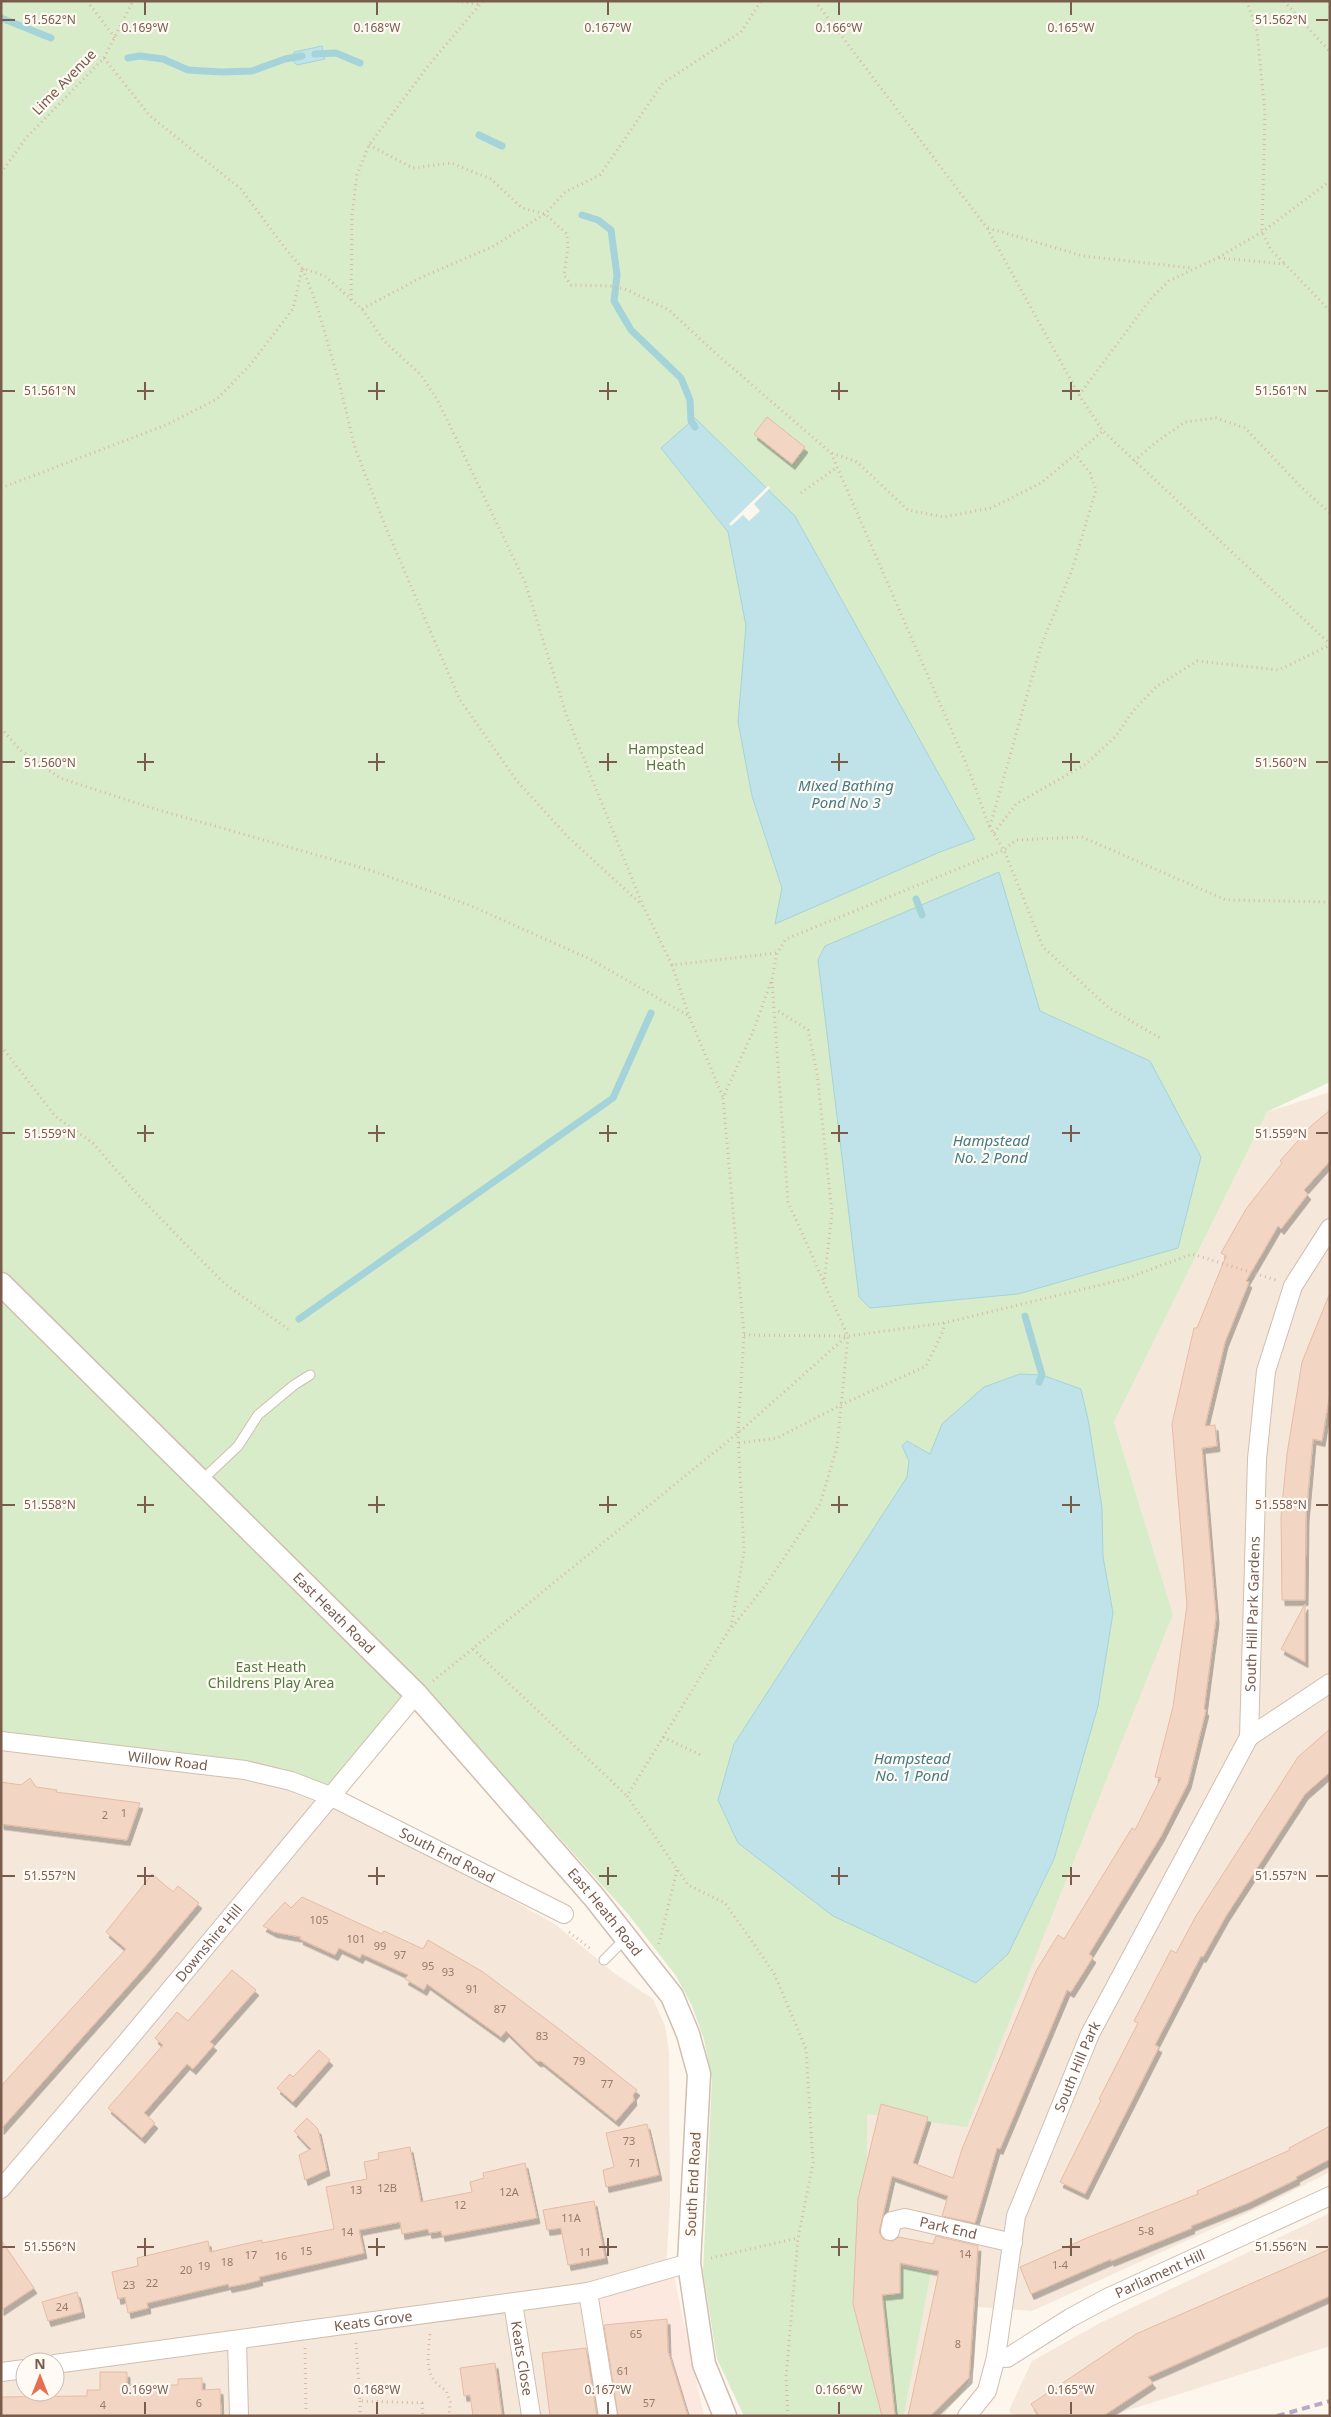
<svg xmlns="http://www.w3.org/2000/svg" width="1331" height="2417" font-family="'Noto Sans',sans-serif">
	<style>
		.residential { fill: #f5e8da; fill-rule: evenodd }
		.commercial { fill: #fde8e0 }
		.green { fill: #d8ecc9 }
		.water { fill: #bfe3e8; stroke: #a5d3da }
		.pier { fill: #fdf6ec }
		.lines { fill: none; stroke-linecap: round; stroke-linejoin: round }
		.stream { stroke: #a5d3da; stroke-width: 7 }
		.building { fill: #f3d5c3; stroke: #e6bba3; filter: url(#shadow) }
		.service-casing { stroke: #d1beb0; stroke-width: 11 }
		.minor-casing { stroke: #d1beb0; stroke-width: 20 }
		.tertiary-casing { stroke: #d1beb0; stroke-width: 25 }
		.path { stroke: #d9b8a5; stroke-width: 3; stroke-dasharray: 1 4; stroke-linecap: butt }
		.service { stroke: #fff; stroke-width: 9 }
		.minor { stroke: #fff; stroke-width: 18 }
		.tertiary { stroke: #fff; stroke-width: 22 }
		.rail { stroke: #b9a8c9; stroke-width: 4; stroke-dasharray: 8 5; stroke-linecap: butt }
		.ticks { fill: none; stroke: #7a5c4d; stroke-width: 2 }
		.labels { text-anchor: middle; stroke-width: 4.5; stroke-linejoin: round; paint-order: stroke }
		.number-label { font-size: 11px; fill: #987a6a }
		.street-label { font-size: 14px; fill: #7a5c4d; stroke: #fffaf3 }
		.park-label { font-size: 14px; fill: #537a41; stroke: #fffaf3 }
		.water-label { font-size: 15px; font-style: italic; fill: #437c86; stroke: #fffaf3 }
		.ticks-label { font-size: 12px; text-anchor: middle; fill: #7a5c4d; stroke: #fffaf3; stroke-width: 4.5; stroke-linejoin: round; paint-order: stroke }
	</style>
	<defs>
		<filter id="shadow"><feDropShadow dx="3" dy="5.5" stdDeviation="0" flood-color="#0004"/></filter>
	</defs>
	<rect width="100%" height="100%" fill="#fdf6ec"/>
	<g class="residential">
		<polygon points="1330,1092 1330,2172 1267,2204 1032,2311 978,2307 974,2367 966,2387 943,2416 904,2416 931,2273 867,2258 867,2114 1173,1614 1114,1422 1267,1112"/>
		<path d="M1,1741L159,1760L330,1796L556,1925L614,1973L653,1999L665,2026L669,2052L670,2204L666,2268L620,2416H1ZM25,2362H55V2392H25Z"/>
		<polygon points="1330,2213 1330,2346 1110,2416 1013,2416 1009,2410 1032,2361 1100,2323"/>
	</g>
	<polygon class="commercial" points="673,2272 704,2416 620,2416 591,2284"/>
	<polygon class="green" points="1,1 1330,1 1330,1082 1267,1112 1114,1422 1173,1614 967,2127 867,2114 867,2258 931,2273 904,2416 744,2416 717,2359 703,2271 712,2080 704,2039 692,2006 676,1976 628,1914 429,1693 330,1796 291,1781 1,1741"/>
	<g class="water">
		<polygon points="322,46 325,59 297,65 293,61 294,52"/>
		<polygon points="695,418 795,516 975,839 940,852 775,924 782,888 752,796 738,722 746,626 728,532 661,448"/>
		<polygon points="999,872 1040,1011 1150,1061 1201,1157 1178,1248 1018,1294 870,1308 859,1297 818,960 825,946"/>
		<polygon points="1020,1374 1042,1375 1081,1389 1089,1424 1102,1508 1103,1557 1113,1613 1098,1706 1054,1859 1008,1954 976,1983 833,1916 738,1843 718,1800 734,1744 907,1477 909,1461 902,1446 907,1441 930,1454 942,1424 984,1387"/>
	</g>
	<polygon class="pier" points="768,486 770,488 754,504 760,511 749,521 743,515 731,526 729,524"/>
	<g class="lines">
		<g class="stream">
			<polyline points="1,18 51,38"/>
			<polyline points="315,54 336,53 360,63"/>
			<polyline points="128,58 140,56 163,59 188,70 222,72 252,71 285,59 302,56"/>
			<polyline points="479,135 502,146"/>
			<polyline points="582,215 598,220 611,230 617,275 614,301 631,330 681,378 690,400 691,421 695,427"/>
			<polyline points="916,899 922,915"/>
			<polyline points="1025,1316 1042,1375 1039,1382"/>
			<polyline points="299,1319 613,1098 651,1013"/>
		</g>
	</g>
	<g class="building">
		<polygon points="767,417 805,447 792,464 754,434"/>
		<polygon points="1330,1110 1330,1161 1304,1190 1308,1194 1281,1229 1278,1226 1246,1281 1249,1282 1225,1342 1205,1426 1215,1425 1217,1446 1202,1448 1216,1618 1204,1709 1206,1710 1188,1783 1161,1836 1089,1954 1093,1957 1071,1992 1067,1990 1000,2149 997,2148 975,2223 942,2216 948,2196 892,2176 879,2232 883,2239 893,2241 899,2237 933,2244 936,2236 978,2246 969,2378 930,2416 908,2416 939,2271 900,2263 900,2293 882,2295 895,2416 882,2416 853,2304 858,2199 881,2104 928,2117 913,2163 953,2178 962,2149 1036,1971 1058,1935 1064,1939 1132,1828 1135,1830 1161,1778 1155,1777 1173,1707 1187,1605 1172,1424 1194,1328 1197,1328 1226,1256 1221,1253 1246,1209 1282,1163 1280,1161 1310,1127"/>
		<polygon points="1329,1295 1330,1392 1322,1441 1313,1439 1306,1516 1305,1600 1282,1600 1281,1516 1287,1454 1302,1362"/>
		<polygon points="1305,1604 1305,1662 1281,1649"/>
		<polygon points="1330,1729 1330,1772 1305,1794 1226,1916 1203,1957 1201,1956 1155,2045 1159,2047 1085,2194 1060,2182 1101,2100 1099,2099 1138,2023 1134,2021 1171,1950 1176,1953 1196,1916 1298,1757"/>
		<polygon points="30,1778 36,1787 57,1790 56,1792 140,1803 127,1840 1,1824 1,1782 21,1785"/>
		<polygon points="152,1874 173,1892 178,1886 199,1903 146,1966 1,2129 1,2086 126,1949 106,1932"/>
		<polygon points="302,1897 382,1934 384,1931 423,1949 428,1940 483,1972 563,2032 637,2090 633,2095 634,2100 616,2121 541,2061 537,2061 506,2031 501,2037 427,1984 424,1990 405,1979 408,1975 362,1954 360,1958 339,1948 335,1955 300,1939 301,1937 274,1932 263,1926 285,1902 291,1908"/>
		<polygon points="232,1970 256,1990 210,2042 214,2045 193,2069 187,2064 144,2113 155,2123 142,2138 108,2108 163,2045 155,2038 177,2012 188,2021"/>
		<polygon points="319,2050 330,2060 293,2102 277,2088 290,2074 293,2077"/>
		<polygon points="307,2118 318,2129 327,2170 305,2180 299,2155 311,2149 294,2131"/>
		<polygon points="647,2124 659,2175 606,2187 603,2170 614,2167 606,2133"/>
		<polygon points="1330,2126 1330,2159 1296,2177 1297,2179 1248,2203 1191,2226 1192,2228 1111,2261 1111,2259 1031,2294 1020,2267 1089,2237 1198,2194 1197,2191 1290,2150 1289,2148"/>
		<polygon points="410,2147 421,2202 472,2192 470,2182 484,2178 483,2173 525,2163 537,2218 442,2236 441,2231 429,2233 428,2229 402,2234 400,2222 359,2230 364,2253 259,2277 260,2280 244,2284 229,2287 228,2284 147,2303 148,2308 128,2313 125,2297 118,2299 112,2272 138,2266 137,2258 208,2241 210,2252 262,2240 262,2243 334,2229 326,2187 367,2179 364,2162 379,2159 378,2153"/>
		<polygon points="594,2201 605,2258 568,2265 561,2228 547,2230 543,2210"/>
		<polygon points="1,2240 34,2288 1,2310"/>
		<polygon points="1330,2249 1330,2296 1148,2377 1153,2383 1103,2416 1039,2416 1031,2404 1136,2334"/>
		<polygon points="77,2292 82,2312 48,2321 42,2302"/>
		<polygon points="667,2319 668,2351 688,2416 618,2416 604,2325"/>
		<polygon points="586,2348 597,2416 550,2416 542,2353"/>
		<polygon points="495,2363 502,2416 473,2416 470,2395 464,2396 460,2368"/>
		<polygon points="100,2372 127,2372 127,2385 178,2385 178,2379 202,2378 202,2390 220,2389 221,2416 1,2416 1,2397 87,2396 87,2390 100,2390"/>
	</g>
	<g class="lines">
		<defs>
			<g id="service">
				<polyline points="201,1481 238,1446 258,1415 294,1385 310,1375"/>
				<polyline points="604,1960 625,1939"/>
			</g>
			<g id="minor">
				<polyline points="1249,1737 1330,1683"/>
				<path id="s1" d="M1,1741L245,1770L291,1781L330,1796L564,1914"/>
				<path id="s2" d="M1,2189L129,2039L416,1694"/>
				<path id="s3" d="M890,2231L892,2221L905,2218L1013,2243"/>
				<polyline points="588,2292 608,2416"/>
				<path id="s4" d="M513,2303L531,2415"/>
				<polyline points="237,2340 239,2416"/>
				<path id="s5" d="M996,2357L1007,2358L1070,2318L1109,2297L1330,2196"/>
				<path id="s6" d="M55,2364L588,2292L689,2263"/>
				<polyline points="1,2372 25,2369"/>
				<path id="s7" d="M967,2416L987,2391L996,2357L1016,2216L1090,2034L1249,1737L1257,1459L1266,1371L1293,1286L1330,1228"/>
			</g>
			<g id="tertiary">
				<path id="s8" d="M1,1284L416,1694L594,1897L672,1996L688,2034L699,2074L689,2263L704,2364L725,2416"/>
			</g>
		</defs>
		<use href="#service" class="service-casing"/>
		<use href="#minor" class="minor-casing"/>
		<use href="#tertiary" class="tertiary-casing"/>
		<g class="path">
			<polyline points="87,1 115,38"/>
			<polyline points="457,1 481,5"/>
			<polyline points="815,1 987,228 1079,395 1103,431 1330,644"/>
			<polyline points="1247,1 1257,32 1265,113 1262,232 1271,250 1285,264"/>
			<polyline points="1284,1 1330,52"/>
			<polyline points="104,58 150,116 241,189 285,248 302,268 325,276 362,309 384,341 421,375 438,401 525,582 566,714 643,906 672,965 777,953"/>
			<polyline points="369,145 413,168 451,163 491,179 522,208 545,214 567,234 568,248 564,275 571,285 610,286 625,289 669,310 713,351 831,453 968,768 989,826 1004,850 1043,947 1109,1008 1160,1038"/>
			<polyline points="1,173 26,138 104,58 133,1"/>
			<polyline points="988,228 1083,256 1192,268"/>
			<polyline points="1219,258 1285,264 1330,311"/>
			<polyline points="303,269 317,306 338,378 355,448 386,528 460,700 517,781 568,837 641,904"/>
			<polyline points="351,300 352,215 357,175 369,145 428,66 483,1"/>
			<polyline points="362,309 422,277 492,247 545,214 565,192 600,175 663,83 741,32 761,1"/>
			<polyline points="1079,395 1153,296 1169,281 1217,258 1262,232 1330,181"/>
			<polyline points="832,453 857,462 908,510 944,517 991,508 1041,483 1103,431"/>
			<polyline points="1134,461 1155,443 1185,422 1216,418 1245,428 1302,488 1330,513"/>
			<polyline points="1,488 166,425 217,399 250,365 293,309 302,269"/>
			<polyline points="801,493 836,468"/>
			<polyline points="1,728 20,750 60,778 155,809 373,871 469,905 590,959 689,1016"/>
			<polyline points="990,826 1041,646 1072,570 1096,490 1090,473 1076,455"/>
			<polyline points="994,833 1016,804 1086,764 1116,736 1133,711 1157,686 1197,661 1279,670 1330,645"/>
			<polyline points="672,965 689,1016 723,1097"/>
			<polyline points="772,982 788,1202 824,1282"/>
			<polyline points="1,1046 55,1116 93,1143 136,1193 199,1258 225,1284 288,1329"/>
			<polyline points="744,1335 848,1336 944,1323 1125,1279 1192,1254 1276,1280"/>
			<polyline points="739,1443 777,1438 841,1405 926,1366 943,1331 944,1323"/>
			<polyline points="732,1627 765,1586 820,1504 837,1447 848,1336 824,1283 832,1213 817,1073 808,1030 775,1009"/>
			<polyline points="473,1649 627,1796"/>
			<polyline points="433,1681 738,1433 847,1336"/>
			<polyline points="663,1737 703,1756"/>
			<polyline points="569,1932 592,1950"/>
			<polyline points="659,1944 677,1870"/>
			<polyline points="711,2258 798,2238"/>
			<path d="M430,2334C428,2357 423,2378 446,2390L450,2402L449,2416"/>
			<polyline points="356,2343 360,2401 422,2403 423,2416"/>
			<polyline points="305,2348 306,2413"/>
			<polyline points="360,2401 360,2416"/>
			<polyline points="788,2416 786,2378 798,2238 813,2163 806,2049 774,1973 725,1903 688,1885 627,1796 731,1627 744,1551 738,1433 744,1335 723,1098 754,1029 772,979 777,953 786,939 1004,850 1016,840 1082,837 1226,900 1330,902"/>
		</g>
		<use href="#service" class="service"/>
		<use href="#minor" class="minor"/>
		<use href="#tertiary" class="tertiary"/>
		<polyline class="rail" points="1277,2416 1330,2401"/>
	</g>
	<path class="ticks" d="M145,2V15M377,2V15M608,2V15M839,2V15M1071,2V15M2,20H15M1316,20H1328M145,382V400M377,382V400M608,382V400M839,382V400M1071,382V400M2,391H15M137,391H154M368,391H385M599,391H617M831,391H848M1062,391H1080M1316,391H1328M145,753V771M377,753V771M608,753V771M839,753V771M1071,753V771M2,762H15M137,762H154M368,762H385M599,762H617M831,762H848M1062,762H1080M1316,762H1328M145,1125V1142M377,1125V1142M608,1125V1142M839,1125V1142M1071,1125V1142M2,1133H15M137,1133H154M368,1133H385M599,1133H617M831,1133H848M1062,1133H1080M1316,1133H1328M145,1496V1513M377,1496V1513M608,1496V1513M839,1496V1513M1071,1496V1513M2,1505H15M137,1505H154M368,1505H385M599,1505H617M831,1505H848M1062,1505H1080M1316,1505H1328M145,1867V1885M377,1867V1885M608,1867V1885M839,1867V1885M1071,1867V1885M2,1876H15M137,1876H154M368,1876H385M599,1876H617M831,1876H848M1062,1876H1080M1316,1876H1328M145,2238V2256M377,2238V2256M608,2238V2256M839,2238V2256M1071,2238V2256M2,2247H15M137,2247H154M368,2247H385M599,2247H617M831,2247H848M1062,2247H1080M1316,2247H1328M145,2402V2414M377,2402V2414M608,2402V2414M839,2402V2414M1071,2402V2414"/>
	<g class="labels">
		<g class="number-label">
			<text x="124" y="1817">1</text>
			<text x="105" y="1819">2</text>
			<text x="319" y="1924">105</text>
			<text x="356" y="1943">101</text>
			<text x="380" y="1950">99</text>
			<text x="400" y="1959">97</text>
			<text x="428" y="1970">95</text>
			<text x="448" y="1976">93</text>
			<text x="472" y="1993">91</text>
			<text x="500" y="2013">87</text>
			<text x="542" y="2040">83</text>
			<text x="579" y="2065">79</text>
			<text x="607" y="2088">77</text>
			<text x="629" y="2145">73</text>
			<text x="635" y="2167">71</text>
			<text x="387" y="2192">12B</text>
			<text x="356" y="2194">13</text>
			<text x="509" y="2196">12A</text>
			<text x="460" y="2209">12</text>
			<text x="571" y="2222">11A</text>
			<text x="1146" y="2235">5-8</text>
			<text x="347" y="2236">14</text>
			<text x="306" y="2255">15</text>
			<text x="585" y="2256">11</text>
			<text x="965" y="2258">14</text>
			<text x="251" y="2259">17</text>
			<text x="281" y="2260">16</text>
			<text x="227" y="2266">18</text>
			<text x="1060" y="2269">1-4</text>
			<text x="204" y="2270">19</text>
			<text x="186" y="2274">20</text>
			<text x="152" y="2287">22</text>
			<text x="129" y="2289">23</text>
			<text x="62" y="2311">24</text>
			<text x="636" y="2338">65</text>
			<text x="958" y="2348">8</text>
			<text x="623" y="2375">61</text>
			<text x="199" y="2407">6</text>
			<text x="649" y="2407">57</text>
			<text x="103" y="2409">4</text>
		</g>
		<g class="street-label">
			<text transform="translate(64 82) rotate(-46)" y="5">Lime Avenue</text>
			<text dy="5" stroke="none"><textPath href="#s8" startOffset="468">East Heath Road</textPath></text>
			<text dy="5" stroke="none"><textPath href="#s7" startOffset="866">South Hill Park Gardens</textPath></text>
			<text dy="5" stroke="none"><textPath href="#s1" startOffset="168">Willow Road</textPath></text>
			<text dy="5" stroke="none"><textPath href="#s1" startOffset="466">South End Road</textPath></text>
			<text dy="5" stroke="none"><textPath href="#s8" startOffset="872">East Heath Road</textPath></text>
			<text dy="5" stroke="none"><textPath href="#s2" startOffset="322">Downshire Hill</textPath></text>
			<text dy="5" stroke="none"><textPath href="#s7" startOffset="371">South Hill Park</textPath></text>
			<text transform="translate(693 2184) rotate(-87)" y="5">South End Road</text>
			<text dy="5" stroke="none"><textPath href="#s3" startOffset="68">Park End</textPath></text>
			<text dy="5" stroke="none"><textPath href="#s5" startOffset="186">Parliament Hill</textPath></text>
			<text dy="5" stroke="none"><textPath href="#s6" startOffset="321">Keats Grove</textPath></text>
			<text dy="5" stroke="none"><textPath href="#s4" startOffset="56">Keats Close</textPath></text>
		</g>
		<g class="park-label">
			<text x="666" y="754">Hampstead<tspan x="666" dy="16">Heath</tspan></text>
			<text x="271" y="1672">East Heath<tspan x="271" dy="16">Childrens Play Area</tspan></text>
		</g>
		<g class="water-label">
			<text x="846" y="791">Mixed Bathing<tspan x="846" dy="17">Pond No 3</tspan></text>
			<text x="991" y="1146">Hampstead<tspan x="991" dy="17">No. 2 Pond</tspan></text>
			<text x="912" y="1764">Hampstead<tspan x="912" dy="17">No. 1 Pond</tspan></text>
		</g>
	</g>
	<g class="ticks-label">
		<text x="50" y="24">51.562°N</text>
		<text x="1281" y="24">51.562°N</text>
		<text x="145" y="32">0.169°W</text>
		<text x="377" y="32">0.168°W</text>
		<text x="608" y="32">0.167°W</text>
		<text x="839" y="32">0.166°W</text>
		<text x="1071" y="32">0.165°W</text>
		<text x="50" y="395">51.561°N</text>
		<text x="1281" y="395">51.561°N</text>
		<text x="50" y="767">51.560°N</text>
		<text x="1281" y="767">51.560°N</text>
		<text x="50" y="1138">51.559°N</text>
		<text x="1281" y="1138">51.559°N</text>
		<text x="50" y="1509">51.558°N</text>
		<text x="1281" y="1509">51.558°N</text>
		<text x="50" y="1880">51.557°N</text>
		<text x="1281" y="1880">51.557°N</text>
		<text x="50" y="2251">51.556°N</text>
		<text x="1281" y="2251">51.556°N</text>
		<text x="145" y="2394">0.169°W</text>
		<text x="377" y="2394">0.168°W</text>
		<text x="608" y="2394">0.167°W</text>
		<text x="839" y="2394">0.166°W</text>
		<text x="1071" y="2394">0.165°W</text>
	</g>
	<rect width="1331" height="2417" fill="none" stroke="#7a5c4d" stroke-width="5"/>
	<g transform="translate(40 2377)"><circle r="24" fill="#fffaf3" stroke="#cabbb1"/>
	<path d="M0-4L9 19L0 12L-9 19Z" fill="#e76f51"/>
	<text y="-8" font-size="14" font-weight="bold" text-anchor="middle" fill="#7a5c4d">N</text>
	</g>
</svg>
